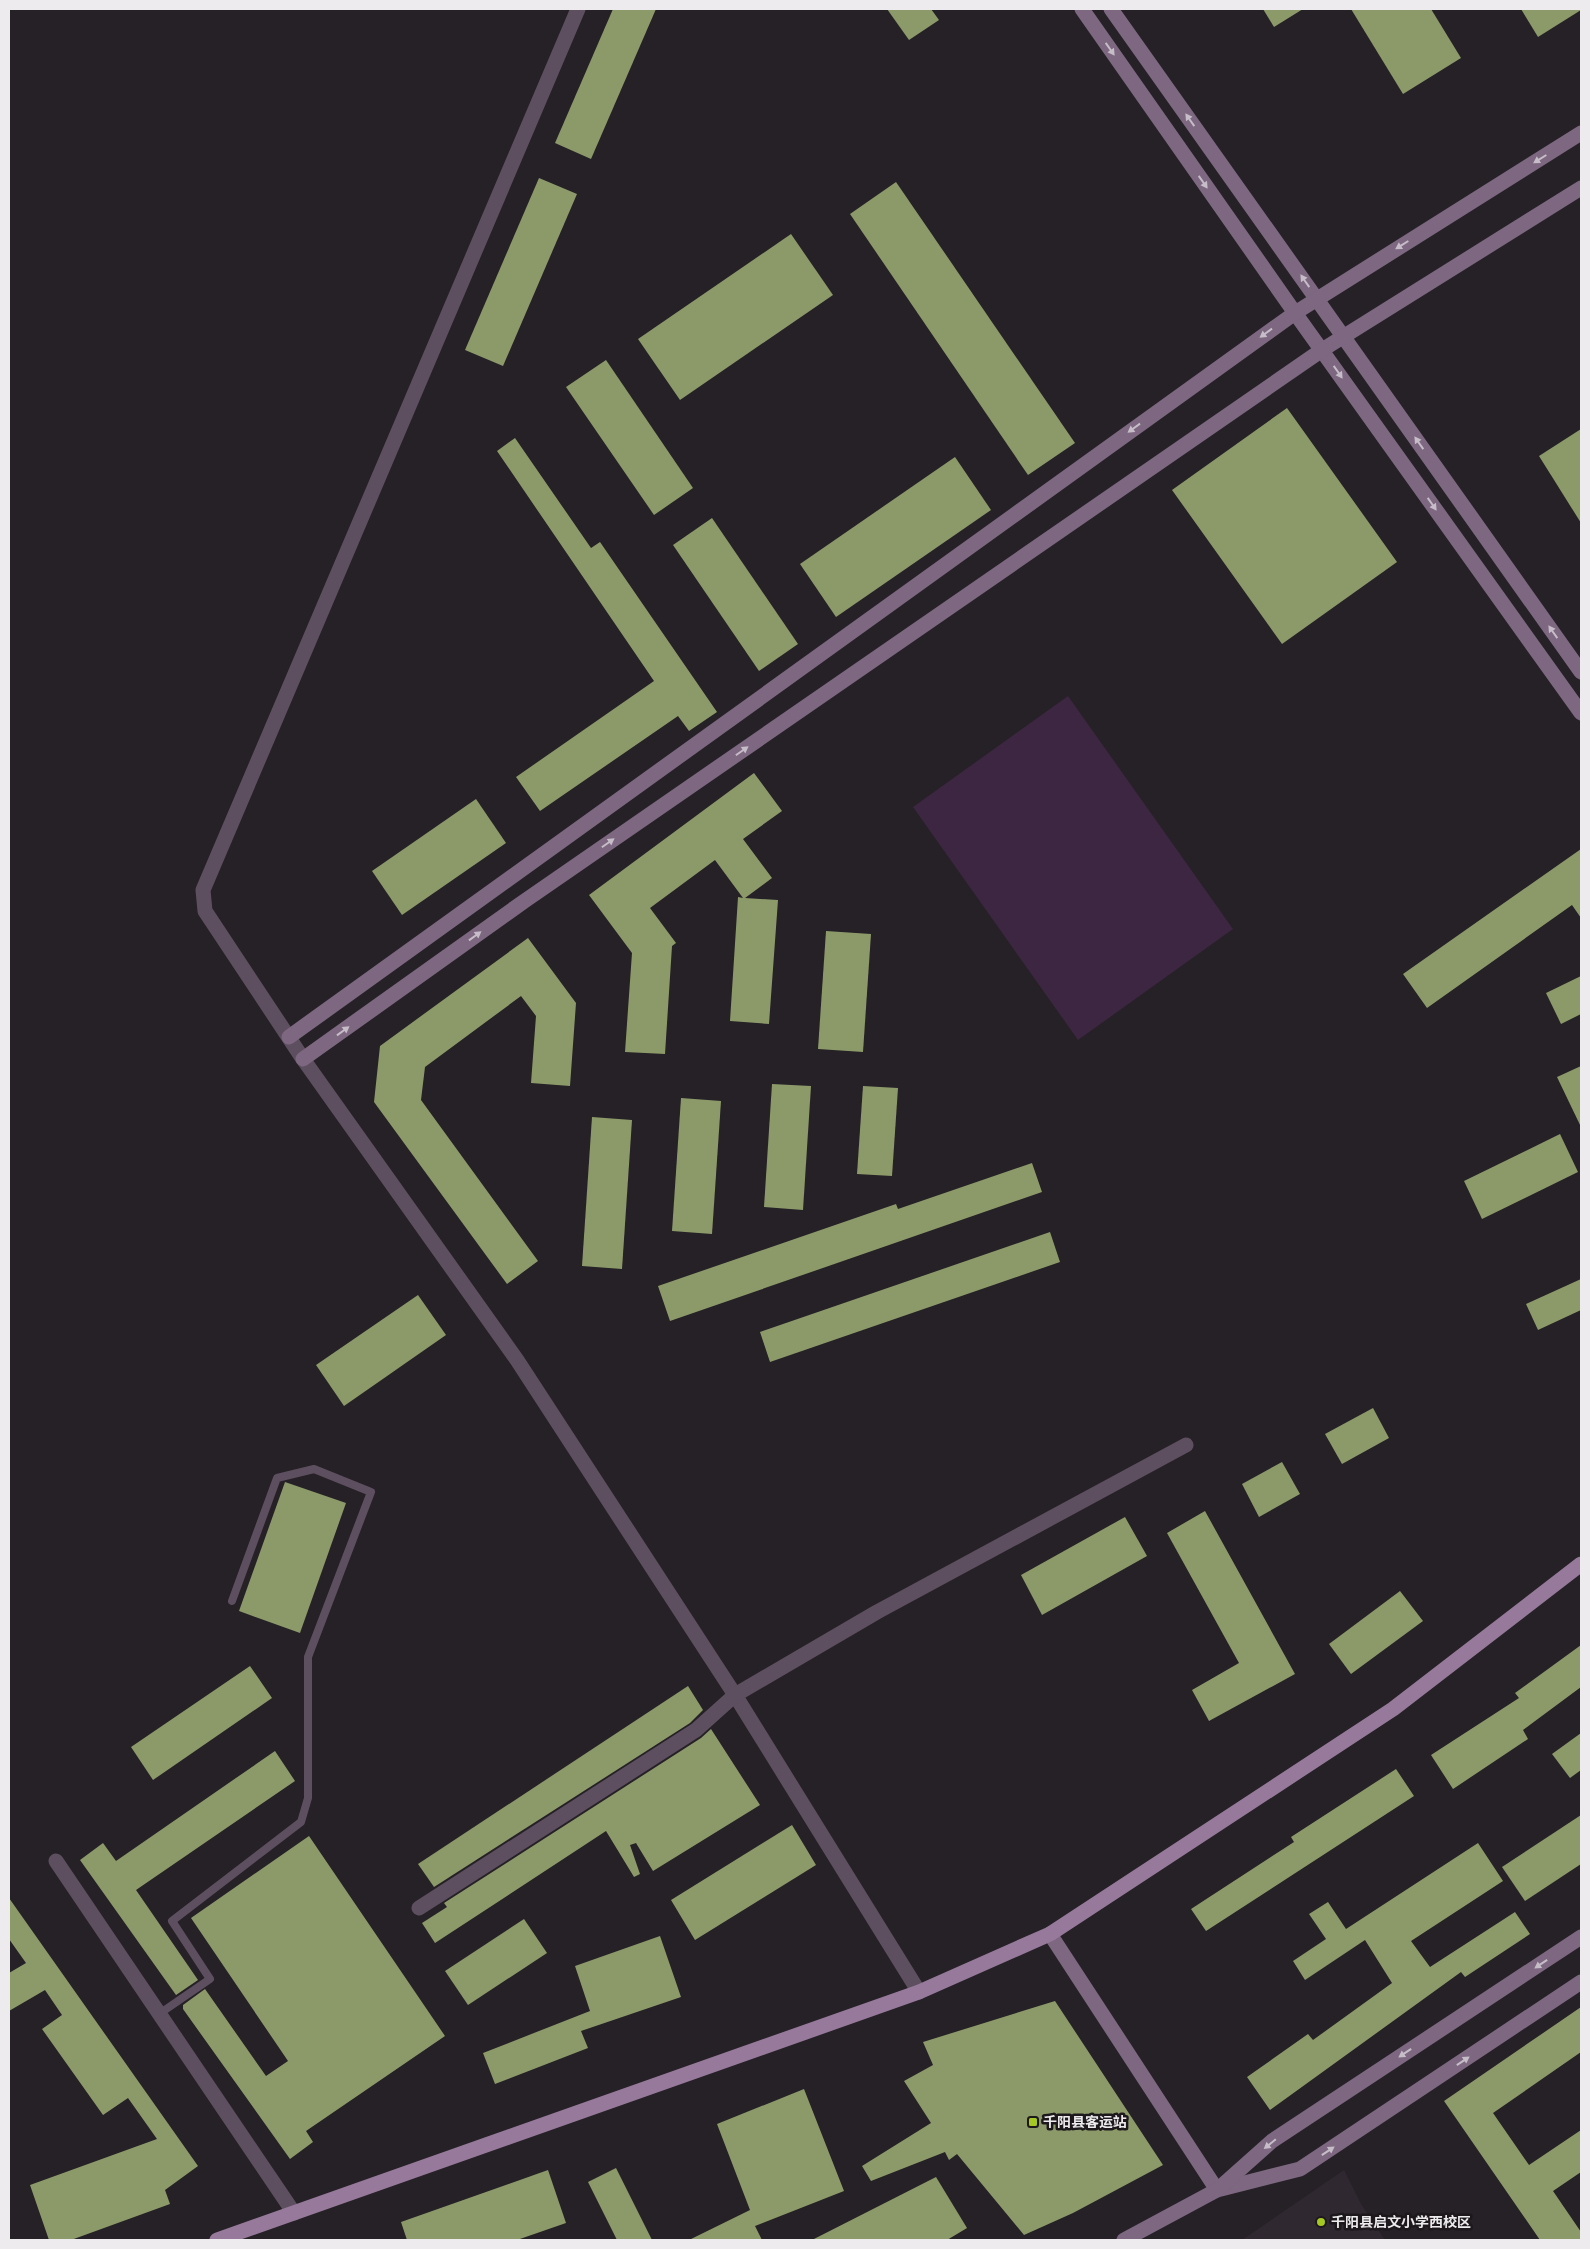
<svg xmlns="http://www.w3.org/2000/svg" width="1590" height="2249" font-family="'Exo 2','Noto Sans SC',sans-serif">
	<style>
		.built { fill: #302831 }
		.green { fill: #3d2641 }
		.building { fill: #8c9a6a }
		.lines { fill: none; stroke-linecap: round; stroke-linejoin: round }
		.lane { stroke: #5d4f5f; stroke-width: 8 }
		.street { stroke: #5d4f5f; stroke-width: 15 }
		.secondary { stroke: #7d6781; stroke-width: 15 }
		.primary { stroke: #977a9b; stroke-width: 15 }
		.oneway { fill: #c6bdc8 }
		.poi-dot { fill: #a5c822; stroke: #1c181c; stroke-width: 2 }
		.labels { text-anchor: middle; stroke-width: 5; stroke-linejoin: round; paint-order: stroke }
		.poi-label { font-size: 14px; font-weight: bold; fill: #edebee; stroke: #1c181c; text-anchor: start }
	</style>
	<rect width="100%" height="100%" fill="#252126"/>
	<polygon class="built" points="1344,2170 1361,2204 1385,2240 1242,2240"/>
	<polygon class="green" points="1068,696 1233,929 1078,1040 913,807"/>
	<g class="building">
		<polygon points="613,9 656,9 591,159 555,143"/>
		<polygon points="887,9 931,9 939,20 909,40"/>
		<polygon points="1263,9 1303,9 1274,27"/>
		<polygon points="1351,9 1431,9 1461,58 1403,94"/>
		<polygon points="1521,9 1581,9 1581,10 1538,37"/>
		<polygon points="539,178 577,194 503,366 465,350"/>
		<polygon points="896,182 1075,443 1028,475 850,214"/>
		<polygon points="791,234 833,295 680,400 638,339"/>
		<polygon points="606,360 693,488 654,515 566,387"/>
		<polygon points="1287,408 1397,562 1282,644 1172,490"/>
		<polygon points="1581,429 1581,523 1539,456"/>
		<polygon points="515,438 591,548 600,542 717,712 689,731 678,716 540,811 516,777 654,681 497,451"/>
		<polygon points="955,457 991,510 836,617 800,564"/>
		<polygon points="712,518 798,644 759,671 673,545"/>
		<polygon points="754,773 782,811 743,839 772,878 745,898 778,900 769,1024 730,1021 738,897 743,898 715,860 650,908 676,943 672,946 665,1054 625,1052 632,953 589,895"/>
		<polygon points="476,799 506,843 402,915 372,871"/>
		<polygon points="1581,849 1581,918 1572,905 1427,1008 1403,974"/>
		<polygon points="826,931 871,934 863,1052 818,1049"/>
		<polygon points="528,938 576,1003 570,1086 531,1083 536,1016 521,996 425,1067 421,1100 538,1261 507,1284 374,1102 380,1046"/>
		<polygon points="1581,976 1581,1014 1561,1024 1546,993"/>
		<polygon points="1581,1066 1581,1127 1557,1077"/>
		<polygon points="772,1084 811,1086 803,1210 764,1207"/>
		<polygon points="863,1086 898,1088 892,1176 857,1174"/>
		<polygon points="681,1098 721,1101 712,1234 672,1231"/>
		<polygon points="592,1117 632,1120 622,1269 582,1266"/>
		<polygon points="1560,1134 1578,1172 1482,1219 1464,1181"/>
		<polygon points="1032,1163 1042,1192 670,1321 658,1286 896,1204 898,1209"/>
		<polygon points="1050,1232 1060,1262 770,1362 760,1332"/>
		<polygon points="1581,1279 1581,1310 1538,1330 1526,1304"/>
		<polygon points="418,1295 446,1335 344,1406 316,1365"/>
		<polygon points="1373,1408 1389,1438 1342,1464 1325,1434"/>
		<polygon points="1282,1462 1300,1494 1259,1517 1242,1484"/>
		<polygon points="285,1482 346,1503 300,1633 239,1611"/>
		<polygon points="1205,1511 1295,1674 1209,1721 1192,1690 1239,1663 1167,1533"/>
		<polygon points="1125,1517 1147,1556 1042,1615 1021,1575"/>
		<polygon points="1400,1591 1423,1621 1351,1674 1329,1644"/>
		<polygon points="1581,1645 1581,1687 1523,1730 1528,1739 1453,1789 1431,1755 1519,1698 1515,1693"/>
		<polygon points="250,1666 272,1698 153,1780 131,1747"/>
		<polygon points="688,1686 703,1710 690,1723 434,1887 418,1864"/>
		<polygon points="711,1729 760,1805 653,1871 636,1843 630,1845 640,1874 634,1877 606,1831 435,1943 422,1923 447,1907 444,1903 701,1738"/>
		<polygon points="1581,1733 1581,1770 1570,1778 1552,1754"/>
		<polygon points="275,1751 295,1781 136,1890 198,1980 176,1995 80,1860 103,1843 116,1861"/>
		<polygon points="1396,1769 1414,1796 1206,1931 1191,1909 1294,1842 1291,1837"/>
		<polygon points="1581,1815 1581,1864 1525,1901 1502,1867"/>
		<polygon points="792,1825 816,1865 695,1940 671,1900"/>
		<polygon points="309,1836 445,2036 306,2131 313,2142 290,2159 183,2009 183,2005 205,1989 266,2076 288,2061 191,1918"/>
		<polygon points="1478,1843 1503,1881 1411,1941 1430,1967 1515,1912 1530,1934 1465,1977 1461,1972 1270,2110 1247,2077 1308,2034 1313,2040 1392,1983 1365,1940 1305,1980 1293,1961 1326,1939 1309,1914 1328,1902 1346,1929"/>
		<polygon points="9,1898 198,2166 165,2190 170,2204 71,2240 49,2240 30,2185 157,2139 128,2098 103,2115 42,2029 62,2015 45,1990 9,2011 9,1973 26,1963 9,1939"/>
		<polygon points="524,1919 547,1953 468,2005 445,1971"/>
		<polygon points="660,1936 681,1997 581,2031 588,2048 495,2084 483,2053 590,2011 575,1966"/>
		<polygon points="1055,2001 1163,2165 1073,2213 1024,2235 957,2154 949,2160 945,2152 871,2181 862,2166 931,2123 904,2081 933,2065 923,2042"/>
		<polygon points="1581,2007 1581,2052 1493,2113 1529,2165 1581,2130 1581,2172 1553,2191 1581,2232 1581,2240 1540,2240 1444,2101"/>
		<polygon points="804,2089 844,2191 755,2226 762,2240 689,2240 750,2210 717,2124"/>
		<polygon points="616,2168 652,2240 617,2240 588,2182"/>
		<polygon points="548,2170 566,2223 517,2240 407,2240 401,2222"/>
		<polygon points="936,2177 967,2228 947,2240 812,2240"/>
	</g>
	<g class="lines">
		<polyline class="lane" points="159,2014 210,1979 172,1921 301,1822 308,1798 308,1657 371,1492 314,1469 277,1478 232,1601"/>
		<g class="street">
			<polyline points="578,9 203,890 205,911 303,1059 517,1360 735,1695 919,1992"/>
			<polyline points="56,1861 294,2213"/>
			<polyline points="419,1908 696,1730 735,1695 877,1612 1186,1445"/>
		</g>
		<g class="secondary">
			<polyline points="1082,9 1295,313 1581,713"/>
			<polyline points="1111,9 1581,672"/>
			<polyline points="289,1037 1295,313 1581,133"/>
			<polyline points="303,1059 526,900 1322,350 1581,188"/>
			<polyline points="1050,1934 1217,2190"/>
			<polyline points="1221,2189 1300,2169 1581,1982"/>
			<polyline points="1124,2240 1217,2190 1272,2141 1581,1937"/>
		</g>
		<polyline class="primary" points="217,2240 919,1992 1050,1934 1393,1709 1581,1564"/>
	</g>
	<defs><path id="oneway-solid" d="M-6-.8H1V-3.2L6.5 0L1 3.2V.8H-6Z" transform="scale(1.25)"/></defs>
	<g class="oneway">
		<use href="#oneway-solid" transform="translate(1110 49) rotate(55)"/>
		<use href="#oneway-solid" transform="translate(1190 120) rotate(-125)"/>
		<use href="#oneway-solid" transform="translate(1540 159) rotate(148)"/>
		<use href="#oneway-solid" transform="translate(1203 182) rotate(55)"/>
		<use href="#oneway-solid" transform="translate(1402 245) rotate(148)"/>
		<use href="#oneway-solid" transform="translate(1305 281) rotate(-125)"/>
		<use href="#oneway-solid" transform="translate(1266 333) rotate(144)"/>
		<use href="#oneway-solid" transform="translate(1338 372) rotate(55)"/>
		<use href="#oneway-solid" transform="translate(1134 428) rotate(144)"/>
		<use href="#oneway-solid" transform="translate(1419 443) rotate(-125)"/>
		<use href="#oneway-solid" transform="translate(1432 504) rotate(55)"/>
		<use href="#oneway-solid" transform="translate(1553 632) rotate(-125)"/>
		<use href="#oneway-solid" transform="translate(742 751) rotate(-35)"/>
		<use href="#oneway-solid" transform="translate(608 843) rotate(-35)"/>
		<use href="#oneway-solid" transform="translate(475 936) rotate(-36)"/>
		<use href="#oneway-solid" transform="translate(343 1031) rotate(-36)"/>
		<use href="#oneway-solid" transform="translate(1541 1964) rotate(146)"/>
		<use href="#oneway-solid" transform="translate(1405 2053) rotate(146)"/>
		<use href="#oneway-solid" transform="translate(1463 2061) rotate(-34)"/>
		<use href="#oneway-solid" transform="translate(1270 2144) rotate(141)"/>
		<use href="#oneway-solid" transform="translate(1328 2151) rotate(-34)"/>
	</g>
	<g class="poi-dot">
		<rect x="1028" y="2117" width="10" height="10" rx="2.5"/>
		<circle cx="1321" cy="2222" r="5"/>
	</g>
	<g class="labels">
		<g class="poi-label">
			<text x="1043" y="2127">千阳县客运站</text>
			<text x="1331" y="2227">千阳县启文小学西校区</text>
		</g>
	</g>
	<rect width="1590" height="2249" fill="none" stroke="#edebee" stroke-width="20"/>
</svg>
